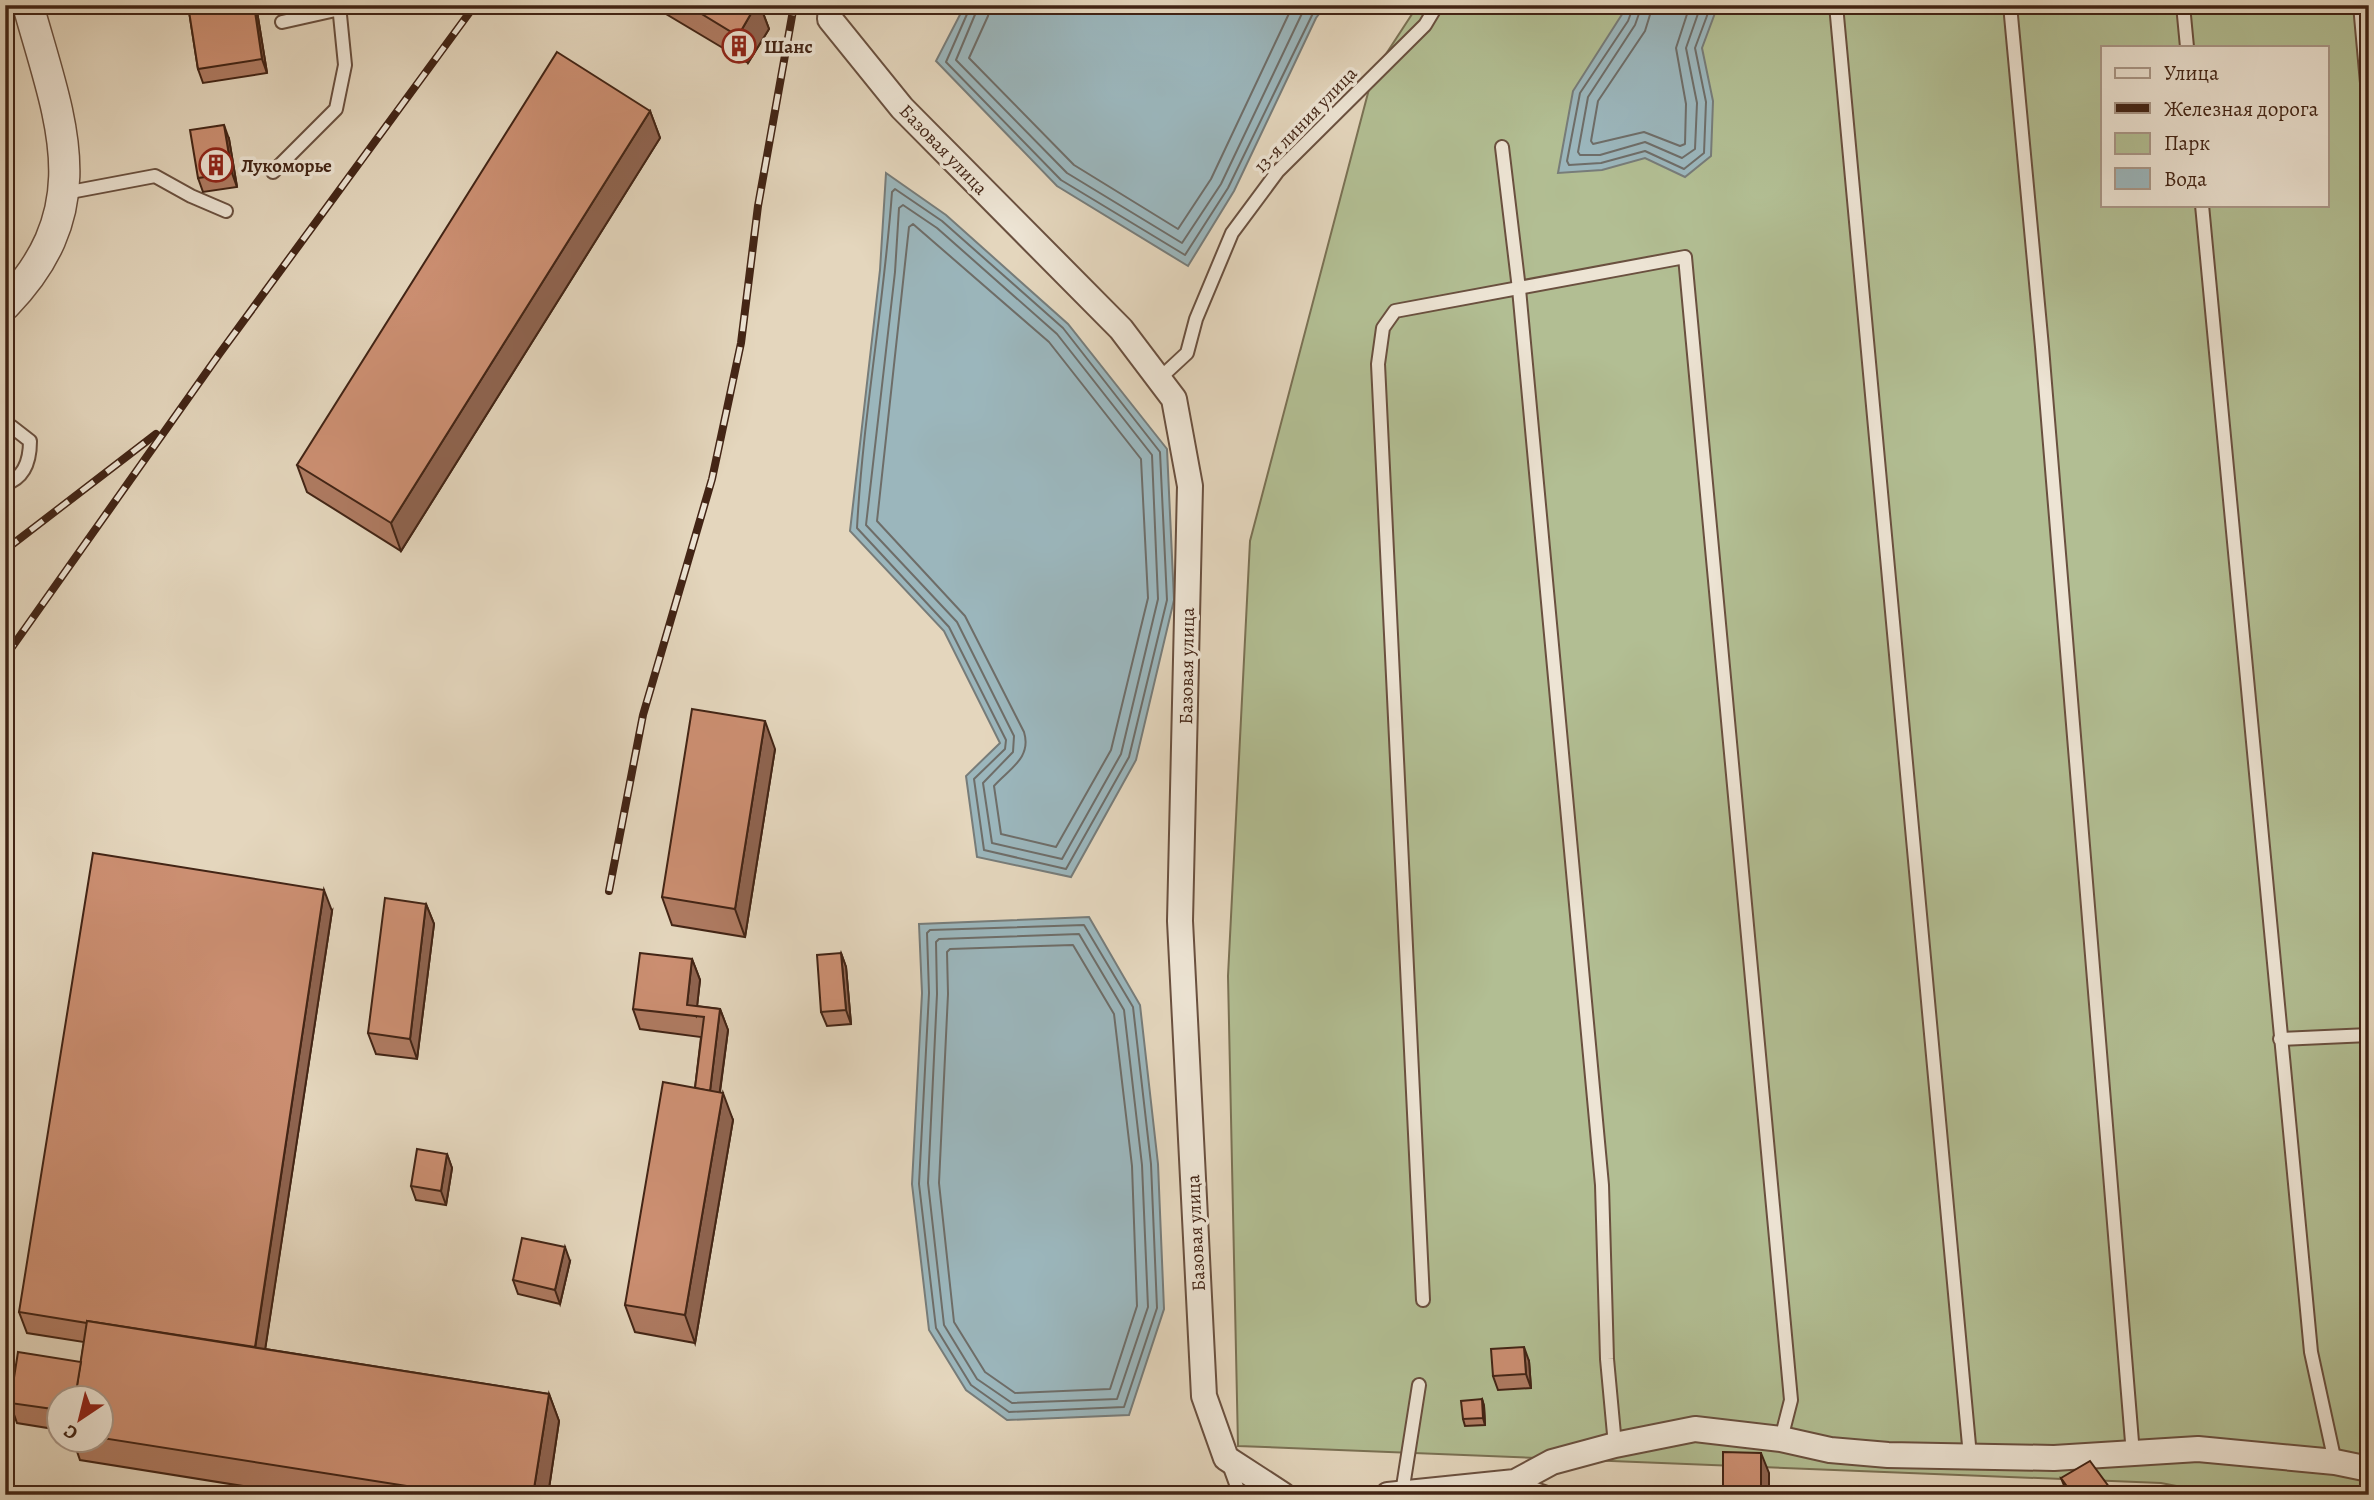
<svg xmlns="http://www.w3.org/2000/svg" width="2374" height="1500" font-family="Alegreya,serif">
	<style>
		.green { fill: #b2be93; stroke: #7a7154; stroke-width: 2; fill-rule: evenodd }
		.water { fill: #9bb6bc; stroke: #777c79; stroke-width: 2 }
		.lines { fill: none; stroke-linecap: round; stroke-linejoin: round }
		.shore { stroke: #6e6d68; stroke-width: 2 }
		.service-casing { stroke: #6a503f; stroke-width: 16 }
		.minor-casing { stroke: #6a503f; stroke-width: 28 }
		.tertiary-casing { stroke: #6a503f; stroke-width: 33 }
		.service { stroke: #ede4d4; stroke-width: 12 }
		.minor { stroke: #ede4d4; stroke-width: 24 }
		.tertiary { stroke: #ede4d4; stroke-width: 30 }
		.rail-casing { stroke: #422415; stroke-width: 8 }
		.rail { stroke: #ede4d4; stroke-width: 5; stroke-dasharray: 16; stroke-linecap: butt }
		.wall { fill: #af7b62; stroke: #422415; stroke-width: 2 }
		.shaded-wall { fill: #8f6450; stroke: #422415; stroke-width: 2 }
		.building { fill: #cc8f72; stroke: #422415; stroke-width: 2 }
		.labels { text-anchor: middle; stroke-width: 7; stroke-linejoin: round; paint-order: stroke }
		.poi-label { font-size: 19px; font-weight: bold; fill: #422415; stroke: #ede4d4; text-anchor: start }
		.street-label { font-size: 19px; fill: #422415; stroke: #ede4d4 }
	</style>
	<rect width="100%" height="100%" fill="#e4d6bd"/>
	<filter id="stains"><feTurbulence type="fractalNoise" baseFrequency=".00286" numOctaves="4"/><feColorMatrix values="0 0 0 0 .2 0 0 0 0 .09 0 0 0 0 .02 0 0 0 .5 -.17"/></filter>
	<radialGradient id="worn" r=".72"><stop offset=".6" stop-color="#630" stop-opacity="0"/><stop offset="1" stop-color="#630" stop-opacity=".3"/></radialGradient>
	<path class="green" d="M1418,5H2369V1495H2223L2161,1483L1238,1446L1228,976L1250,541L1373,74ZM2103,47H2327V205H2103Z"/>
	<g class="water">
		<polygon points="965,5 1326,5 1316,18 1234,191 1188,266 1057,186 936,61"/>
		<polygon points="1628,5 1718,5 1702,48 1713,101 1711,156 1685,177 1645,158 1602,170 1558,173 1573,91"/>
		<polygon points="886,173 946,215 1068,324 1167,449 1174,600 1136,760 1071,877 977,857 966,776 1000,743 944,631 850,531 880,270"/>
		<polygon points="1089,917 1140,1005 1158,1164 1164,1309 1129,1415 1007,1420 966,1390 929,1330 912,1184 922,993 919,924"/>
	</g>
	<g class="lines">
		<g class="shore">
			<polyline points="971,5 946,62 1061,180 1185,255 1228,188 1317,5"/>
			<polyline points="979,5 956,60 1067,173 1182,243 1221,184 1306,5"/>
			<polyline points="990,5 988,16 969,58 1074,165 1178,229 1211,179 1293,5"/>
			<polyline points="1634,5 1628,21 1580,93 1567,161 1569,165 1601,163 1645,151 1684,169 1704,153 1706,102 1695,48 1711,5"/>
			<polyline points="1642,5 1635,25 1588,97 1578,152 1580,155 1600,155 1645,142 1682,158 1695,149 1697,103 1686,48 1701,5"/>
			<polyline points="1653,5 1645,31 1598,101 1591,141 1593,144 1644,132 1680,146 1685,144 1686,104 1676,48 1690,5"/>
			<path d="M895,189L942,221L1063,328L1160,452L1167,600L1129,757L1066,869L984,850L974,779L1005,749L1006,740L949,627L857,528C863,416 884,304 892,192Z"/>
			<polygon points="903,205 937,228 1057,334 1152,455 1158,599 1121,754 1062,859 992,843 983,783 1013,752 1014,736 957,622 866,525 895,272 899,208"/>
			<path d="M913,224L1049,342L1141,459L1148,598L1111,750L1056,847L1001,834L994,786C1009,769 1032,758 1024,732L965,616L877,521L909,227Z"/>
			<polygon points="1084,925 1133,1007 1151,1164 1157,1308 1124,1407 1009,1412 971,1385 936,1328 919,1184 929,993 927,933 930,930"/>
			<polygon points="1079,934 1124,1010 1142,1165 1148,1307 1117,1399 1012,1403 977,1379 944,1325 928,1183 937,994 936,942 939,939"/>
			<polygon points="1073,945 1114,1014 1132,1166 1137,1306 1110,1389 1015,1393 985,1372 954,1322 939,1183 948,994 947,952 950,949"/>
		</g>
		<defs>
			<g id="service">
				<polyline points="1836,5 1970,1456"/>
				<polyline points="2010,5 2042,347 2133,1454"/>
				<polyline points="2183,5 2187,47"/>
				<polyline points="2360,5 2369,105"/>
				<polyline points="282,22 340,9"/>
				<polyline points="1502,147 1519,289 1602,1185 1607,1359 1615,1445"/>
				<polyline points="273,172 336,109 345,65 339,5"/>
				<polyline points="65,193 155,176 191,196 226,211"/>
				<polyline points="2202,205 2311,1352 2335,1462"/>
				<polyline points="1159,379 1187,353 1196,319 1232,233 1278,171 1425,25 1437,5"/>
				<path d="M5,426L12,427L30,441C30,459 25,478 5,484"/>
				<polyline points="2280,1039 2369,1035"/>
				<polyline points="1423,1300 1378,364 1383,328 1395,311 1685,257 1791,1400 1781,1439"/>
				<polyline points="1228,1462 1240,1495"/>
				<polyline points="1515,1482 1553,1495"/>
				<polyline points="1402,1493 1419,1385"/>
			</g>
			<g id="minor">
				<polyline points="831,5 830,19 902,108 1121,329 1174,399 1190,486 1180,921 1204,1396 1226,1458 1283,1495"/>
				<polyline points="1388,1495 1515,1482 1552,1462 1615,1445 1695,1429 1781,1439 1830,1450 1888,1455 2054,1458 2198,1449 2335,1462 2369,1469"/>
			</g>
			<path id="tertiary" d="M5,305C100,207 60,120 28,5"/>
		</defs>
		<use href="#service" class="service-casing"/>
		<use href="#minor" class="minor-casing"/>
		<use href="#tertiary" class="tertiary-casing"/>
		<use href="#service" class="service"/>
		<use href="#minor" class="minor"/>
		<use href="#tertiary" class="tertiary"/>
		<defs>
			<g id="rail">
				<polyline points="5,550 156,434"/>
				<polyline points="5,657 220,353 475,5"/>
				<polyline points="609,891 643,715 712,479 741,343 758,206 794,5"/>
			</g>
		</defs>
		<use href="#rail" class="rail-casing"/>
		<use href="#rail" class="rail"/>
	</g>
	<g class="wall">
		<polygon points="188,5 256,5 267,73 203,83 198,69"/>
		<polygon points="651,5 760,5 769,29 748,63"/>
		<polygon points="650,111 660,138 401,551 307,492 297,465"/>
		<polygon points="229,139 237,187 203,192 198,178"/>
		<polygon points="775,749 745,937 672,925 662,897"/>
		<polygon points="426,904 434,924 417,1059 376,1054 368,1033"/>
		<polygon points="332,911 265,1349 549,1394 559,1421 548,1495 299,1495 80,1460 73,1440 102,1440 102,1398 60,1398 60,1430 17,1423 10,1403 81,1362 84,1342 27,1333 19,1312"/>
		<polygon points="841,953 846,967 851,1024 827,1026 821,1012"/>
		<polygon points="692,959 700,980 697,1006 720,1009 728,1030 720,1092 733,1120 695,1343 635,1332 625,1305 695,1088 701,1037 640,1029 633,1009"/>
		<polygon points="447,1154 452,1168 446,1205 416,1200 411,1186"/>
		<polygon points="570,1261 560,1304 518,1294 513,1280"/>
		<polygon points="1529,1361 1531,1388 1498,1390 1493,1376"/>
		<polygon points="1482,1399 1484,1406 1485,1425 1465,1426 1463,1419"/>
		<polygon points="2061,1478 2115,1495 2068,1495"/>
	</g>
	<g class="shaded-wall">
		<polygon points="254,5 256,5 267,73 262,59"/>
		<polygon points="756,5 760,5 769,29 748,63 738,36"/>
		<polygon points="650,111 660,138 401,551 391,523"/>
		<polygon points="224,125 229,139 237,187 232,173"/>
		<polygon points="765,721 775,749 745,937 735,909"/>
		<polygon points="324,890 332,911 262,1370 255,1349"/>
		<polygon points="426,904 434,924 417,1059 410,1039"/>
		<polygon points="841,953 846,967 851,1024 846,1010"/>
		<polygon points="692,959 700,980 696,1016 687,1005"/>
		<polygon points="720,1009 728,1030 717,1112 710,1091"/>
		<polygon points="723,1093 733,1120 695,1343 685,1315"/>
		<polygon points="447,1154 452,1168 446,1205 441,1191"/>
		<polygon points="565,1247 570,1261 560,1304 555,1290"/>
		<polygon points="1524,1347 1529,1361 1531,1388 1526,1374"/>
		<polygon points="549,1394 559,1421 548,1495 533,1495"/>
		<polygon points="1482,1399 1484,1406 1485,1425 1483,1418"/>
		<polygon points="1761,1453 1769,1473 1769,1495 1761,1495"/>
	</g>
	<g class="building">
		<polygon points="188,5 254,5 262,59 198,69"/>
		<polygon points="687,5 756,5 738,36"/>
		<polygon points="557,52 650,111 391,523 297,465"/>
		<polygon points="224,125 232,173 198,178 190,130"/>
		<polygon points="692,709 765,721 735,909 662,897"/>
		<polygon points="93,853 324,890 255,1347 87,1321 87,1323 19,1312"/>
		<polygon points="385,898 426,904 410,1039 368,1033"/>
		<polygon points="640,953 692,959 687,1005 720,1009 710,1091 695,1088 704,1017 633,1009"/>
		<polygon points="841,953 846,1010 821,1012 817,955"/>
		<polygon points="663,1082 723,1093 685,1315 625,1305"/>
		<polygon points="417,1149 447,1154 441,1191 411,1186"/>
		<polygon points="522,1238 565,1247 555,1290 513,1280"/>
		<polygon points="87,1321 549,1394 533,1495 464,1495 102,1438 102,1398 75,1398"/>
		<polygon points="1524,1347 1526,1374 1493,1376 1491,1349"/>
		<polygon points="18,1352 81,1362 75,1398 60,1398 60,1410 10,1403"/>
		<polygon points="1482,1399 1483,1418 1463,1419 1461,1401"/>
		<polygon points="1723,1452 1761,1453 1761,1495 1723,1495"/>
		<polygon points="2090,1461 2115,1495 2073,1495 2061,1478"/>
	</g>
	<defs>
		<symbol id="building-ring" viewBox="-11 -11 22 22"><circle r="9.5" fill="#ede4d4" stroke="#8f2418" stroke-width="1.5"/><path d="M-4-6H4V6H1V3H-1V6H-4ZM-2.5-4.3h1.7v1.8h-1.7ZM.8-4.3h1.7v1.8H.8ZM-2.5-1h1.7V.8h-1.7ZM.8-1h1.7V.8H.8Z" fill="#8f2418"/></symbol>
	</defs>
	<g fill-rule="evenodd">
		<use href="#building-ring" x="720" y="27" width="38" height="38"/>
		<use href="#building-ring" x="197" y="146" width="38" height="38"/>
	</g>
	<g class="labels">
		<g class="poi-label">
			<text x="764" y="53">Шанс</text>
			<text x="241" y="172">Лукоморье</text>
		</g>
		<g class="street-label">
			<text transform="translate(1305 119) rotate(-46)" y="7">13-я линия улица</text>
			<text transform="translate(944 149) rotate(46)" y="7">Базовая улица</text>
			<text transform="translate(1186 666) rotate(-89)" y="7">Базовая улица</text>
			<text transform="translate(1195 1233) rotate(-93)" y="7">Базовая улица</text>
		</g>
	</g>
	<rect width="2374" height="1500" fill="none" stroke="#e4d6bd" stroke-width="28"/>
	<rect x="7" y="7" width="2360" height="1486" fill="none" stroke="#422415" stroke-width="3.5"/>
	<rect x="14" y="14" width="2346" height="1472" fill="none" stroke="#422415" stroke-width="2"/>
	<rect x="2101" y="46" width="228" height="161" fill="#ede4d4" stroke="#a99788" stroke-width="2"/>
	<rect x="2115" y="68" width="35" height="10" fill="#ede4d4" stroke="#a99788" stroke-width="2"/>
	<text x="2164" y="80" font-size="21" fill="#422415">Улица</text>
	<rect x="2115" y="103" width="35" height="10" fill="#422415" stroke="#a99788" stroke-width="2"/>
	<text x="2164" y="116" font-size="21" fill="#422415">Железная дорога</text>
	<rect x="2115" y="133" width="35" height="21" fill="#b2be93" stroke="#a99788" stroke-width="2"/>
	<text x="2164" y="150" font-size="21" fill="#422415">Парк</text>
	<rect x="2115" y="168" width="35" height="21" fill="#9bb6bc" stroke="#a99788" stroke-width="2"/>
	<text x="2164" y="186" font-size="21" fill="#422415">Вода</text>
	<g transform="translate(80 1419) rotate(215)"><circle r="33" fill="#ede4d4" stroke="#a99788" stroke-width="2"/>
	<path d="M0-5L12 26L0 18L-12 26Z" fill="#8f2418"/>
	<text y="-10" font-size="19" font-weight="bold" text-anchor="middle" fill="#422415">С</text>
	</g>
	<rect width="100%" height="100%" filter="url(#stains)"/>
	<rect width="100%" height="100%" fill="url(#worn)"/>
</svg>
